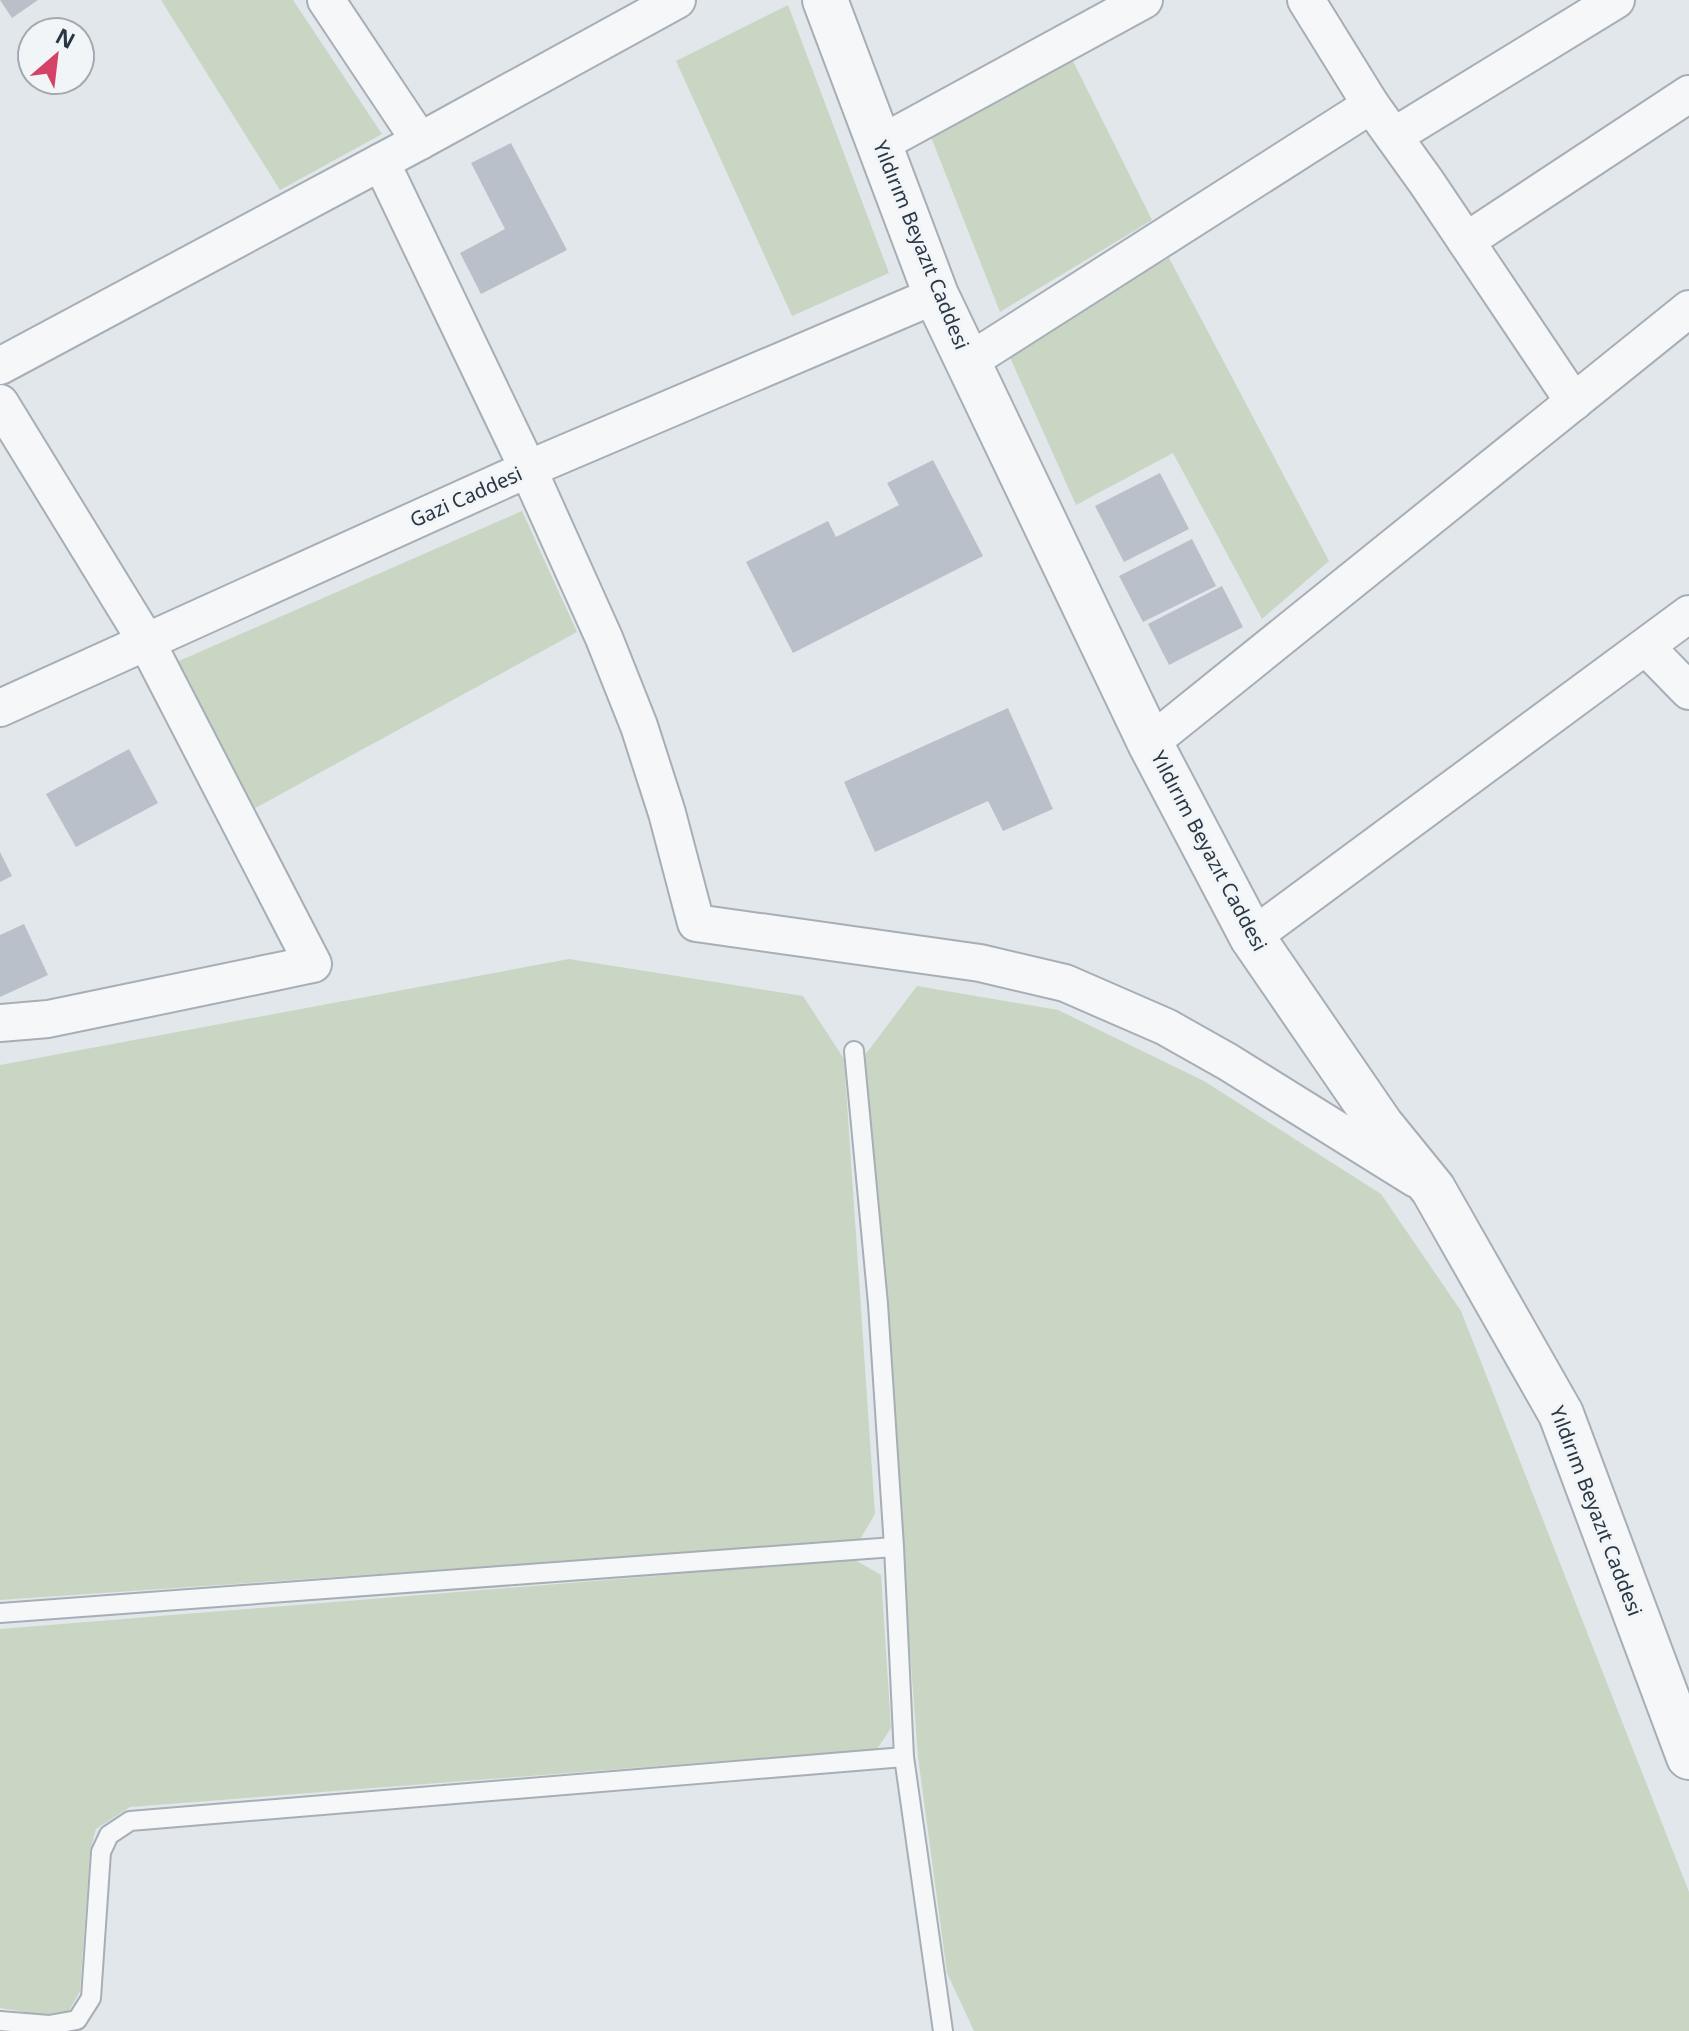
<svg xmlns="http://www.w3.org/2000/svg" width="1689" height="2031" font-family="'Noto Sans',sans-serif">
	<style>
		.green { fill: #c9d6c3 }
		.building { fill: #b9c0c9 }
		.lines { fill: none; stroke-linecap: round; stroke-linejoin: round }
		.service-casing { stroke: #a7aeb6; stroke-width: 22 }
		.minor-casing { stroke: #a7aeb6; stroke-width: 40 }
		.tertiary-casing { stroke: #a7aeb6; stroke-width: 48 }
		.service { stroke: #f5f7f9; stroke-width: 18 }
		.minor { stroke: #f5f7f9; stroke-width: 36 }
		.tertiary { stroke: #f5f7f9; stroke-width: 44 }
		.labels { text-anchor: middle; stroke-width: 6; stroke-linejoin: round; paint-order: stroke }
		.street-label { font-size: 20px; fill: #293644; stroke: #f2f5f8 }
	</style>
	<rect width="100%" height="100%" fill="#e2e7eb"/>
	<g class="green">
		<polygon points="161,0 293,0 382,134 280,190"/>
		<polygon points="788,5 889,273 792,316 676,61"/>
		<polygon points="1072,59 1152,220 1000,312 931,137"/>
		<polygon points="1169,258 1329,561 1262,619 1173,453 1076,505 1008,353"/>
		<polygon points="522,511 577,632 248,812 172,664"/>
		<polygon points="569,959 803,996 844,1059 875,1514 859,1541 0,1600 0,1065"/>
		<polygon points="917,986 1058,1010 1204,1081 1381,1194 1461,1311 1689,1892 1689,2031 974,2031 947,1973 918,1757 865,1055"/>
		<polygon points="855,1560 881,1575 891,1728 877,1749 130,1807 96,1829 90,1851 80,1991 68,2013 49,2016 0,2008 0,1629"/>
	</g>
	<g class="building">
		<polygon points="0,0 38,0 12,18"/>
		<polygon points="511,143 567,250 481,294 460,253 505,229 471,163"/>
		<polygon points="933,460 983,556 793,653 746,562 828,521 836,537 899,505 887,483"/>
		<polygon points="1160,473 1189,529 1124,562 1095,506"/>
		<polygon points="1192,539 1216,586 1143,622 1119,576"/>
		<polygon points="1222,586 1243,627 1169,665 1148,624"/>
		<polygon points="1008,708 1053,809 1003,831 988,801 875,852 844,782"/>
		<polygon points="129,749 158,803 76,847 46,794"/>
		<polygon points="0,852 12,876 0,882"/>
		<polygon points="24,924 48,975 0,997 0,935"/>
	</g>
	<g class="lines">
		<defs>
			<g id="service">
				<polyline points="854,1051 878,1304 894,1547 904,1757 943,2031"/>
				<polyline points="0,1613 894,1547"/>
				<polyline points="0,2021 49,2025 77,2020 91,1998 101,1852 109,1835 130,1821 904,1757"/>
			</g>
			<g id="minor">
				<polyline points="326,0 420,141"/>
				<polyline points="1306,0 1371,105 1427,183 1574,402"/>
				<polyline points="1394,136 1616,0"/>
				<polyline points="880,144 1144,0"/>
				<polyline points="381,162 528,469 604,638 639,726 667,813 696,923 980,963 1065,983 1166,1027 1228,1062 1416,1179"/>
				<polyline points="1466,241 1689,94"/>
				<polyline points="968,362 1371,105"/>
				<polyline points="0,366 420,141 677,0"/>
				<polyline points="0,403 146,641 313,964 48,1019 0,1023"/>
				<polyline points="1646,647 1689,691"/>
				<polyline points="0,708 528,469 936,295"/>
				<polyline points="1150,743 1689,309"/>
				<polyline points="1252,937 1689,614"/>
			</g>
			<polyline id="tertiary" points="825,0 936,295 1150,743 1252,937 1381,1125 1433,1189 1561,1414 1689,1757"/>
		</defs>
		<use href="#service" class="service-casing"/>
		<use href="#minor" class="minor-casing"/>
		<use href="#tertiary" class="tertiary-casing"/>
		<use href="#service" class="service"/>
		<use href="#minor" class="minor"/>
		<use href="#tertiary" class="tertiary"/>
	</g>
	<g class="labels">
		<g class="street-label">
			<text transform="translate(921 245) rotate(68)" y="7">Yıldırım Beyazıt Caddesi</text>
			<text transform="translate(466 497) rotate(-24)" y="7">Gazi Caddesi</text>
			<text transform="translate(1209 851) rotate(62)" y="7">Yıldırım Beyazıt Caddesi</text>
			<text transform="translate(1596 1511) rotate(69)" y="7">Yıldırım Beyazıt Caddesi</text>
		</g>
	</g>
	<g transform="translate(56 56) rotate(28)"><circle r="38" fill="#f2f5f8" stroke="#a2a9b0" stroke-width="2"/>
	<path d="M0-6L14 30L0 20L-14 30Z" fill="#d44366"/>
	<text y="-12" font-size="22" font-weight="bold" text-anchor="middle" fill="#293644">N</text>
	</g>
</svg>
